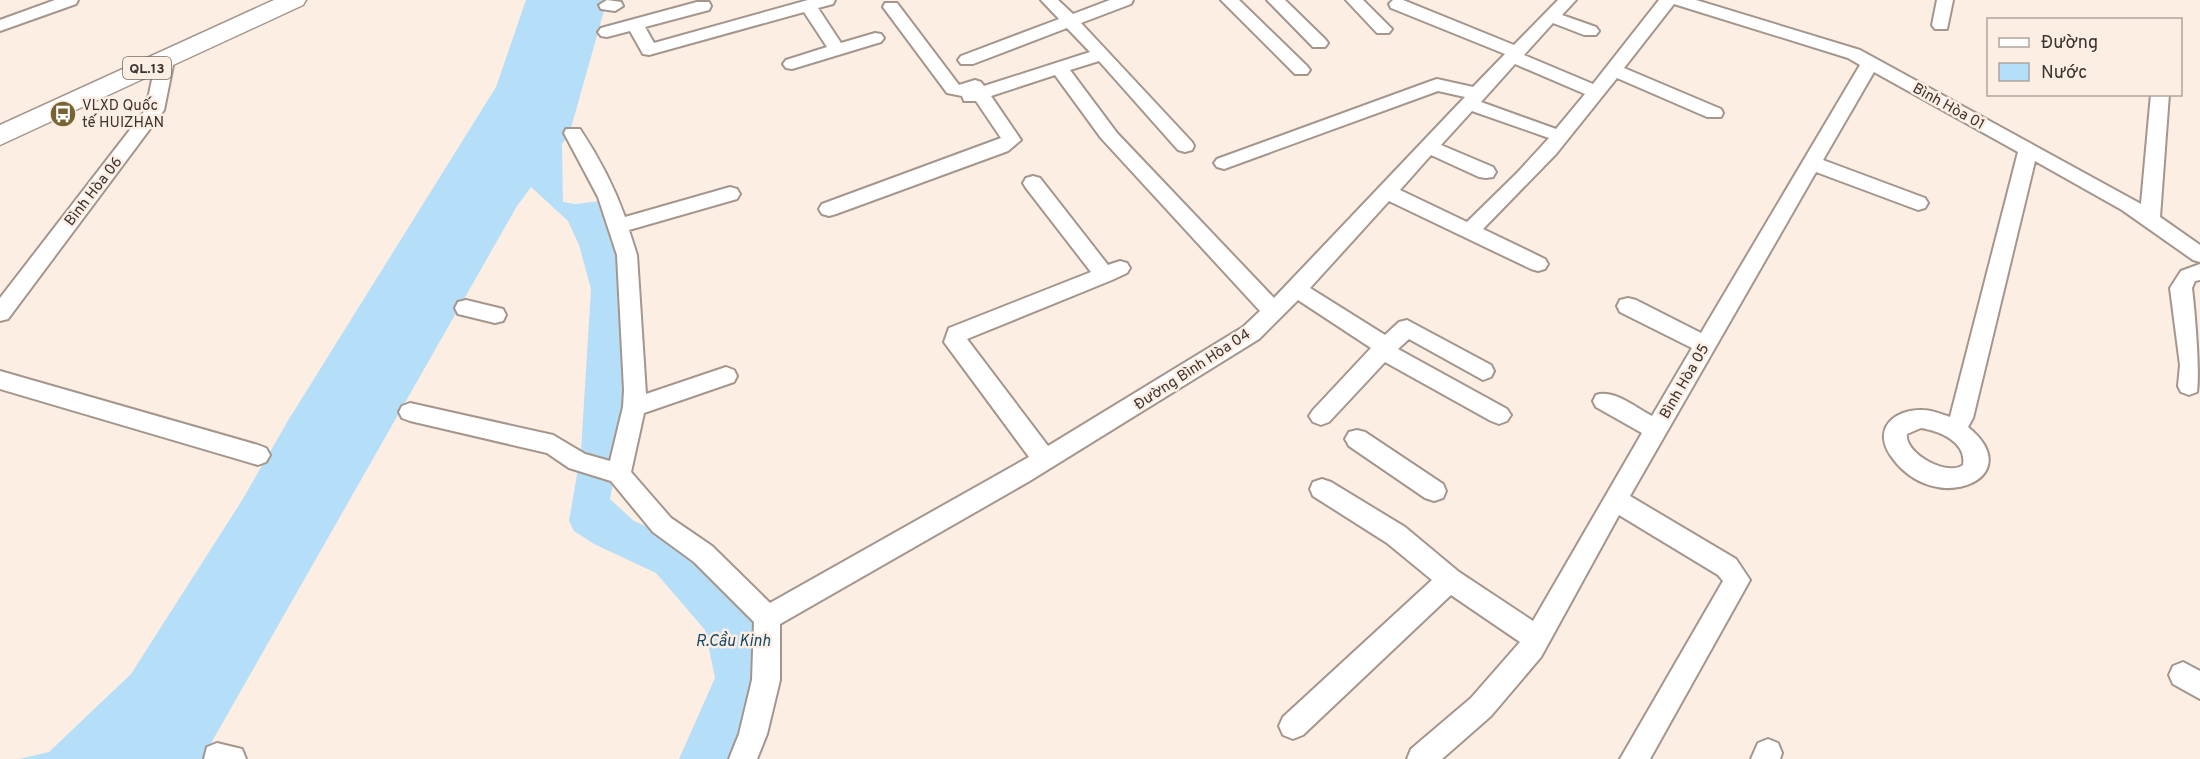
<svg xmlns="http://www.w3.org/2000/svg" width="2200" height="759" font-family="Overpass,sans-serif">
	<style>
		.water { fill: #b5def8 }
		.lines { fill: none; stroke-linecap: round; stroke-linejoin: round }
		.minor-casing { stroke: #a4968d; stroke-width: 4 }
		.highway-casing { stroke: #a4968d; stroke-width: 3 }
		.minor { fill: #fff; fill-rule: evenodd }
		.highway { fill: #fff; fill-rule: evenodd }
		.labels { text-anchor: middle; stroke-width: 5; stroke-linejoin: round; paint-order: stroke }
		.shield { fill: #fdeee4; stroke: #746c66; stroke-width: 1.5 }
		.shield-label { font-size: 14px; font-weight: bold; fill: #3a3430 }
		.poi-label { font-size: 15px; fill: #3a3430; stroke: #fdeee4; text-anchor: start }
		.street-label { font-size: 15px; fill: #3a3430; stroke: #fdeee4 }
		.water-label { font-size: 16px; font-style: italic; fill: #134b68; stroke: #fdeee4 }
	</style>
	<rect width="100%" height="100%" fill="#fdeee4"/>
	<polygon class="water" points="526,0 607,0 569,135 562,144 563,202 575,204 601,201 622,256 628,409 610,499 634,521 666,535 748,612 759,636 755,684 729,759 679,759 715,678 705,630 656,573 594,544 574,531 569,521 581,451 591,289 579,245 568,221 531,187 517,206 202,759 19,759 49,752 131,674 241,502 289,419 496,87"/>
	<g class="lines">
		<defs>
			<g id="minor">
				<polygon points="55,0 78,0 76,4 0,31 0,20"/>
				<polygon points="607,0 621,2 623,6 615,11 601,9 599,5"/>
				<polygon points="808,0 835,0 833,4 818,8 841,43 875,33 881,34 884,38 881,42 792,69 786,68 783,64 786,60 827,47 804,12 649,55 643,54 630,31 607,37 601,36 598,32 601,28 697,2 709,2 711,6 709,10 645,27 654,43"/>
				<path d="M1041,0H1058L1073,14L1110,0H1133L1131,4L1081,23L1192,142L1194,146L1192,150L1185,152L1178,150L1099,61L1070,70L1117,133L1274,298L1465,97L1438,91L1224,169L1217,167L1214,163L1217,159L1431,81L1437,79L1473,87L1505,54L1391,8L1389,4L1393,0H1403L1514,45L1558,0H1576L1562,15L1596,27L1599,31L1596,35H1584L1553,23L1524,55L1593,84L1659,0H1696L1860,50L2141,204L2151,94H2169L2160,217L2200,245V262L2193,260L2122,210L2035,161L1973,418L1968,427C2031,478 1934,519 1891,456C1872,429 1894,409 1923,410C1932,410 1941,414 1950,417L2018,152L1874,72L1823,160L1925,198L1928,203L1925,208L1918,210L1816,172L1630,496L1736,559L1750,580L1650,759H1620L1723,581L1718,575L1619,515L1541,657L1491,716L1442,759H1407L1411,749L1471,698L1520,642L1451,595L1303,735L1293,739L1283,735L1279,726L1283,717L1432,580L1387,543L1313,496L1310,489L1313,482L1322,479L1331,482L1405,527L1459,572L1533,621L1642,433L1596,407L1593,401L1596,395C1614,389 1636,408 1652,416L1692,348L1620,312L1617,306L1620,300L1628,298L1636,300L1701,333L1860,65L1848,58L1674,4L1624,68L1721,109L1723,113L1721,117H1707L1617,78L1556,154L1483,229L1545,259L1548,264L1545,269L1538,271L1531,269L1389,201L1310,288L1385,335L1399,322L1407,320L1491,365L1494,371L1491,377L1483,380L1409,339L1398,349L1507,409L1511,415L1507,421L1499,424L1491,421L1385,362L1329,422L1321,425L1313,422L1309,416L1313,410L1371,348L1298,300L1259,339L1028,482L780,624V680L767,734L757,759H729L739,734L752,680L754,622L694,562L653,532L611,481L569,468L547,453L410,421L402,418L399,412L402,406L410,403L553,435L585,454L610,461L623,407L624,390L617,255L598,197L564,133L566,129H580C598,156 614,186 625,217L730,187L737,189L740,194L737,199L629,230L637,255L646,394L726,367L734,370L737,376L734,382L644,413L631,472L671,518L712,546L770,603L1029,457L944,342L949,328L1091,272L1026,188L1023,183L1026,178L1033,176L1040,178L1108,265L1120,261L1127,263L1130,268L1127,273L1112,280L967,339L1048,446L1243,327L1260,311L1101,138L1055,75L991,96L1021,140L1008,151L836,214L829,216L822,214L819,209L822,204L1001,138L976,101H964L962,96L947,93L883,7L885,3H897L959,85L975,80L981,82L984,86L1090,52L1067,28L973,64H961L958,60L961,56L1059,19ZM1515,64L1585,94L1556,129L1481,102ZM1472,111L1549,138L1517,173L1467,222L1400,190L1431,155L1479,177L1486,178L1493,177L1496,172L1493,167L1441,145ZM1921,428C1940,431 1967,442 1963,465C1947,477 1904,453 1907,434Z"/>
				<polygon points="1221,0 1239,0 1307,66 1310,70 1307,74 1295,74"/>
				<polygon points="1267,0 1285,0 1325,39 1328,43 1325,47 1313,47"/>
				<polygon points="1346,0 1363,0 1392,29 1389,33 1377,33"/>
				<polygon points="1937,0 1953,0 1947,29 1935,29 1932,25"/>
				<polygon points="165,55 171,56 174,60 164,110 8,319 0,321 0,298 146,109 156,60 159,56"/>
				<path d="M2200,264V280L2195,281L2192,288C2195,312 2200,373 2197,392L2189,395L2181,392L2178,386L2180,365L2170,288L2181,271Z"/>
				<polygon points="466,300 503,309 506,315 503,321 495,323 458,314 455,308 458,302"/>
				<polygon points="0,371 258,445 266,448 270,455 266,462 258,465 0,389"/>
				<polygon points="1357,430 1365,432 1443,484 1446,491 1443,498 1434,501 1425,498 1349,446 1345,439 1349,432"/>
				<polygon points="2183,662 2200,671 2200,699 2173,684 2169,675 2173,666"/>
				<polygon points="1768,739 1778,743 1782,753 1780,759 1751,759 1758,743"/>
				<polygon points="217,743 242,749 246,759 204,759 207,747"/>
			</g>
			<polygon id="highway" points="274,0 306,0 303,5 0,145 0,125"/>
		</defs>
		<use href="#minor" class="minor-casing"/>
		<use href="#highway" class="highway-casing"/>
		<use href="#minor" class="minor"/>
		<use href="#highway" class="highway"/>
	</g>
	<defs>
		<symbol id="bus-disc" viewBox="-11 -11 22 22"><circle r="9.5" fill="#786333" stroke="#fdeee4"/><path d="M-5-6H5V4H4V6H2V4H-2V6H-4V4H-5ZM-3.5-4V0h7V-4ZM-3.5 1.2v1.5H-2V1.2ZM2 1.2v1.5H3.5V1.2Z" fill="#fff"/></symbol>
	</defs>
	<g fill-rule="evenodd">
		<use href="#bus-disc" x="48" y="99" width="30" height="30"/>
	</g>
	<g class="labels">
		<rect class="shield" x="123" y="57" width="48" height="22" rx="4.5"/>
		<g class="shield-label">
			<text x="147" y="73">QL.13</text>
		</g>
		<g class="poi-label">
			<text x="82" y="110">VLXD Quốc<tspan x="82" dy="17">tế HUIZHAN</tspan></text>
		</g>
		<g class="street-label">
			<text transform="translate(1949 106) rotate(29)" y="5">Bình Hòa 01</text>
			<text transform="translate(93 191) rotate(-52)" y="5">Bình Hòa 06</text>
			<text transform="translate(1192 369) rotate(-33)" y="5">Đường Bình Hòa 04</text>
			<text transform="translate(1684 381) rotate(-60)" y="5">Bình Hòa 05</text>
		</g>
		<g class="water-label">
			<text x="733" y="646">R.Cầu Kinh</text>
		</g>
	</g>
	<rect x="1987" y="18" width="195" height="78" fill="#fdeee4" stroke="#afa49c" stroke-width="1.5"/>
	<rect x="1999" y="38" width="30" height="9" fill="#ffffff" stroke="#afa49c" stroke-width="1.5"/>
	<text x="2041" y="48" font-size="18" fill="#3a3430">Đường</text>
	<rect x="1999" y="63" width="30" height="18" fill="#b5def8" stroke="#afa49c" stroke-width="1.5"/>
	<text x="2041" y="78" font-size="18" fill="#3a3430">Nước</text>
</svg>
